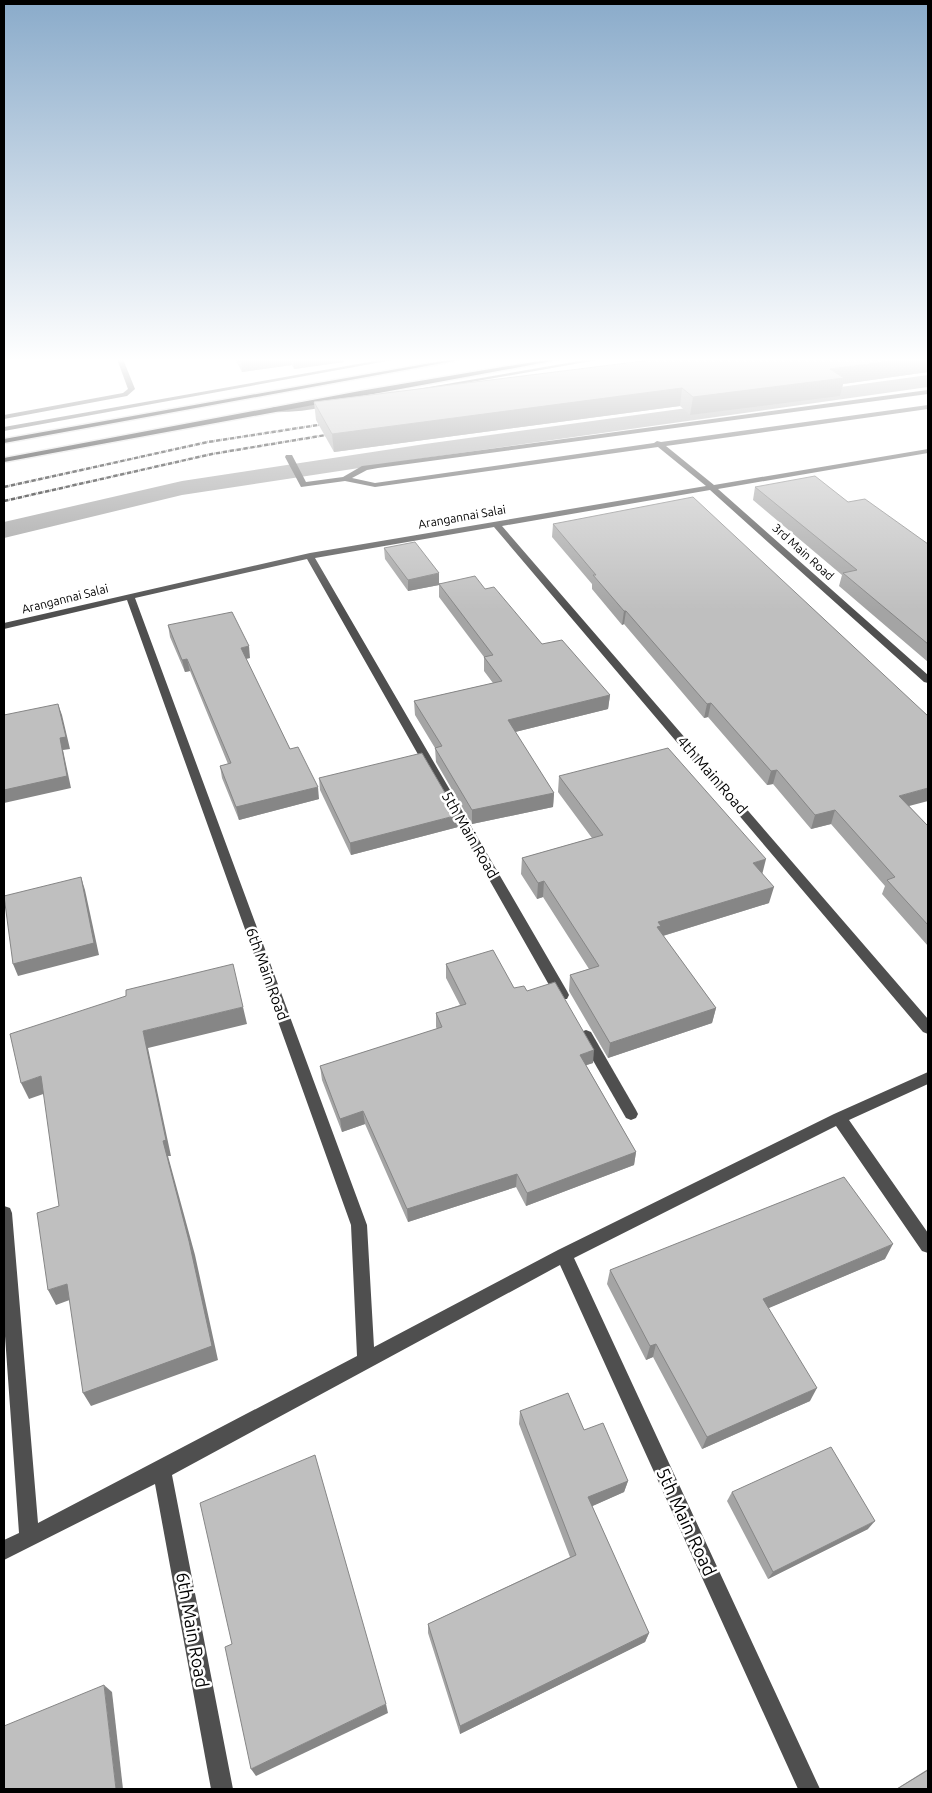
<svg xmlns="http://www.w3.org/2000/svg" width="932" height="1793" font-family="Ubuntu,sans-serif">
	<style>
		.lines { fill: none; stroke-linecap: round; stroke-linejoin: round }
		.canal { fill: #9d9d9d; fill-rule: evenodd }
		.major-casing { stroke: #dbdbdb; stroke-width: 3 }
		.minor { fill: #4f4f4f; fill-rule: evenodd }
		.major { fill: #000; fill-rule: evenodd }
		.rail { stroke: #000; stroke-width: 2.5; stroke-dasharray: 4.5 1 0.5 1; stroke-linecap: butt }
		.wall { fill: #a4a4a4 }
		.shaded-wall { fill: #868686 }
		.building { fill: #bfbfbf; stroke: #868686 }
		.labels { text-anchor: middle; stroke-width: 5; stroke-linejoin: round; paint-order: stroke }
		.far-street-label { font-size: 12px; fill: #000; stroke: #fff }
		.street-label { font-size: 15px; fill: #000; stroke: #fff }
		.near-street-label { font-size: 18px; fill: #000; stroke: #fff }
	</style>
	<rect width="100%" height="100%" fill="#fff"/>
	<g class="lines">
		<polygon class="canal" points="928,375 928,387 425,458 182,495 4,538 4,522 182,481 425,444"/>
		<defs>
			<g id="major">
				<polygon points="453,359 465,359 4,443 4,439"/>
				<polygon points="551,359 563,359 4,462 4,458 360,391"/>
			</g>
		</defs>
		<use href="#major" class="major-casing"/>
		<g class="minor">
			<polygon points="117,359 123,359 135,389 127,396 4,419 4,415 123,393 128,389"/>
			<polygon points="386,359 398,359 4,431 4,427"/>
			<polygon points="591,359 603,359 415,392 412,390"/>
			<polygon points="928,390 928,394 378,468 367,470 352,478 375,483 654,443 657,441 661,442 928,405 928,409 666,446 714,485 928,449 928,453 718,489 928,675 928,683 924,682 710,490 502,526 928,1019 928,1034 923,1032 494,527 315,558 567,991 569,995 567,999 557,999 307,559 135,598 367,1225 374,1347 558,1250 834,1114 928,1072 928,1084 849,1120 928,1233 928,1253 922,1251 836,1126 574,1258 820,1789 798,1789 560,1265 172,1475 233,1789 211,1789 155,1484 4,1560 4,1540 19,1533 4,1322 4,1206 10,1208 12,1213 38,1523 357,1356 351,1225 127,600 4,629 4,623 310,553 706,486 658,447 375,487 345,481 301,487 285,457 286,455 292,455 306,482 343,477 362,466 378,464"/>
			<path d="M331,402L333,403V405C320,408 282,416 270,409L274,407H298Z"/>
			<polygon points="586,1030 591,1032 636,1110 638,1114 636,1118 631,1120 626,1118 579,1036 581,1032"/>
		</g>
		<use href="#major" class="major"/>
		<g class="rail">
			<polyline points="4,487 208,442 331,423"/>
			<polyline points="4,501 212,454 338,433"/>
		</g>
	</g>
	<g class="wall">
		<polygon points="235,359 345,359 343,359 344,362 294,369 292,365 242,372"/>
		<polygon points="641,359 928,359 928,372 843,384 840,396 690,415 680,406 334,452 316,420 314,402 641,362"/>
		<polygon points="755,487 848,502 928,544 928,662 839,586 842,575 753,500"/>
		<polygon points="553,524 909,806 928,826 928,946 882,894 885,886 831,824 811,829 773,784 767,785 708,717 704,718 624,624 622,625 592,589 592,584 552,537"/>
		<polygon points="384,548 439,583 485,589 542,644 610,695 608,709 515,732 554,793 553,807 472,824 436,762 435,748 415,715 414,701 493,683 484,671 484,657 439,597 439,585 408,591 385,559"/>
		<polygon points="168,625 250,658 246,659 290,749 319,799 239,820 222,778 220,766 228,764 190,671 185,672 170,637"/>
		<polygon points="559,776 762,874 769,903 663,936 716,1008 712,1023 608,1058 569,991 570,975 589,969 543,897 537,899 521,874 522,858 592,838 558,792"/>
		<polygon points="319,778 458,827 351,855 320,790"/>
		<polygon points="446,964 514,988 527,991 593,1063 586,1065 636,1152 634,1165 526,1206 516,1187 408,1222 365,1124 342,1132 322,1080 320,1066 437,1029 436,1027 436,1013 460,1005 446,978"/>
		<polygon points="885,1259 768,1308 810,1401 702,1449 653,1357 646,1360 607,1284 610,1270"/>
		<polygon points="520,1411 584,1430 628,1481 624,1492 592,1506 649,1633 645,1642 460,1734 428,1633 428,1624 570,1557 519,1424"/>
		<polygon points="732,1492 868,1529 768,1579 727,1501"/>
		<polygon points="928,1769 928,1789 896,1789"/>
	</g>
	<g class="shaded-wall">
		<polygon points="241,359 292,359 292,365 242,372"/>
		<polygon points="293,359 345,359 343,359 344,362 294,369"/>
		<polygon points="906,359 928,359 928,372 843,384 840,396 690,415 693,397 830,369"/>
		<polygon points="682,388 680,406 334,452 332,434"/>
		<polygon points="439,573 439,585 408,591 408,580"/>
		<polygon points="624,611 626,611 624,624 622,625"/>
		<polygon points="249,646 250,658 243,659 241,648"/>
		<polygon points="187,659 190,671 185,672 182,660"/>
		<polygon points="610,695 608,709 507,734 508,720"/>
		<polygon points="711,703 708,717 704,718 707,704"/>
		<polygon points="58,704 62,715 70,749 63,750 71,788 4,803 4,790 60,738"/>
		<polygon points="777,770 773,784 767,785 771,771"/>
		<polygon points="318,787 319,799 239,820 236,807"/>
		<polygon points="928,788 928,801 894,810 899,796"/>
		<polygon points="554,793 553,807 472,824 472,810"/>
		<polygon points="835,810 831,824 811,829 815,815"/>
		<polygon points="458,815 458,827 351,855 350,843"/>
		<polygon points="766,859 762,875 753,863"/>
		<polygon points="81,877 85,890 99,955 18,976 13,964"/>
		<polygon points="544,881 543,897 537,899 538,883"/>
		<polygon points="774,887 769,903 659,937 654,943 658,922"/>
		<polygon points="243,1007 247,1024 148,1048 171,1156 168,1156 195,1255 218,1360 91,1406 83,1393 163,1141 143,1031"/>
		<polygon points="716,1008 712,1023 608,1058 610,1043"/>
		<polygon points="594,1050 593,1063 578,1068 580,1055"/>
		<polygon points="41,1076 49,1092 29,1099 21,1083"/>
		<polygon points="363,1111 365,1124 342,1132 340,1119"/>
		<polygon points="636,1152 634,1165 526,1206 527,1193"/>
		<polygon points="517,1174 516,1187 408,1222 407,1209"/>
		<polygon points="893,1244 885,1259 757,1313 763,1299"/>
		<polygon points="67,1284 75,1298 56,1305 48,1290"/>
		<polygon points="656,1344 653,1357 646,1360 650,1346"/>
		<polygon points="817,1388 810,1401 702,1449 707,1437"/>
		<polygon points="628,1481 624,1492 586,1509 588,1497"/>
		<polygon points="875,1521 868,1529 768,1579 773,1572"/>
		<polygon points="649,1633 645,1642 460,1734 460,1726"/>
		<polygon points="104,1685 112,1692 123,1789 116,1789"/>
		<polygon points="386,1704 388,1713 256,1776 251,1769"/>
	</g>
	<g class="building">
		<polygon points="649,359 906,359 830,369 844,378 693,397 682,388 332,434 314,402 651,360"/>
		<polygon points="815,476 848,502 865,499 928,544 928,644 843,573 857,570 755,487"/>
		<polygon points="693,497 928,716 928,788 899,796 928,826 928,925 887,880 895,877 835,810 815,815 777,770 771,771 711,703 707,704 626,611 624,611 593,575 596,575 553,524"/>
		<polygon points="415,542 439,573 408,580 384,548"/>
		<polygon points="475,576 485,589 494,587 542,644 562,640 610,695 508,720 554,793 472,810 435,748 442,746 414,701 502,681 484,657 493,655 439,584"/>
		<polygon points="232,612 249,646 241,648 290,749 298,747 318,787 236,807 220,766 231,763 187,659 182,660 168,625"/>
		<polygon points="58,704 66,737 60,738 67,776 4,790 4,715"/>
		<polygon points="668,748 766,859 753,863 774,887 658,922 661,926 657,927 716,1008 610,1043 570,975 599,966 544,881 538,883 522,858 603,835 559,776"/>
		<polygon points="422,753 458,815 350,843 319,778"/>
		<polygon points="81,877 94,943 13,964 4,896"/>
		<polygon points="493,950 514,988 524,986 527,991 555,982 594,1050 580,1055 636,1152 527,1193 517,1174 407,1209 363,1111 340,1119 320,1066 442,1027 436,1013 466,1004 446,964"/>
		<polygon points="233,964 243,1007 143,1031 166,1140 163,1141 189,1241 212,1346 83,1393 67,1284 48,1290 37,1213 59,1206 41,1076 21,1083 10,1034 126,996 126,990"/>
		<polygon points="844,1177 893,1244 763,1299 817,1388 707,1437 656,1344 650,1346 610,1270"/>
		<polygon points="568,1393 584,1430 603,1423 628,1481 588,1497 649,1633 460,1726 428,1624 576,1555 520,1411"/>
		<polygon points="831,1447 875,1521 773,1572 732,1492"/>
		<polygon points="315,1455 386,1704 251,1769 225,1647 232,1644 200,1503"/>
		<polygon points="104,1685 116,1789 4,1789 4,1726"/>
		<polygon points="928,1770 928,1789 897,1789"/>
	</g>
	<linearGradient id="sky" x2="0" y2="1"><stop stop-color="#8aabca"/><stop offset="0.59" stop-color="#fff"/><stop offset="1" stop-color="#fff" stop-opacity="0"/></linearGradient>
	<rect width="932" height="610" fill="url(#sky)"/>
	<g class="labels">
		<g class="far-street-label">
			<text transform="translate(462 517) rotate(-10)" y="4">Arangannai Salai</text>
			<text transform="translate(803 552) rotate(42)" y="4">3rd Main Road</text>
			<text transform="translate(65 599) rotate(-14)" y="4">Arangannai Salai</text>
		</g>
		<g class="street-label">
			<text transform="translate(712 775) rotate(49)" y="5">4th Main Road</text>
			<text transform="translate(470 835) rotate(60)" y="5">5th Main Road</text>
			<text transform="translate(267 974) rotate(70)" y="5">6th Main Road</text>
		</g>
		<g class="near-street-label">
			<text transform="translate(686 1522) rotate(65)" y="6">5th Main Road</text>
			<text transform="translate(192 1630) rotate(80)" y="6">6th Main Road</text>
		</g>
	</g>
	<rect width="932" height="1793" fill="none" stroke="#000000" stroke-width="10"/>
</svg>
